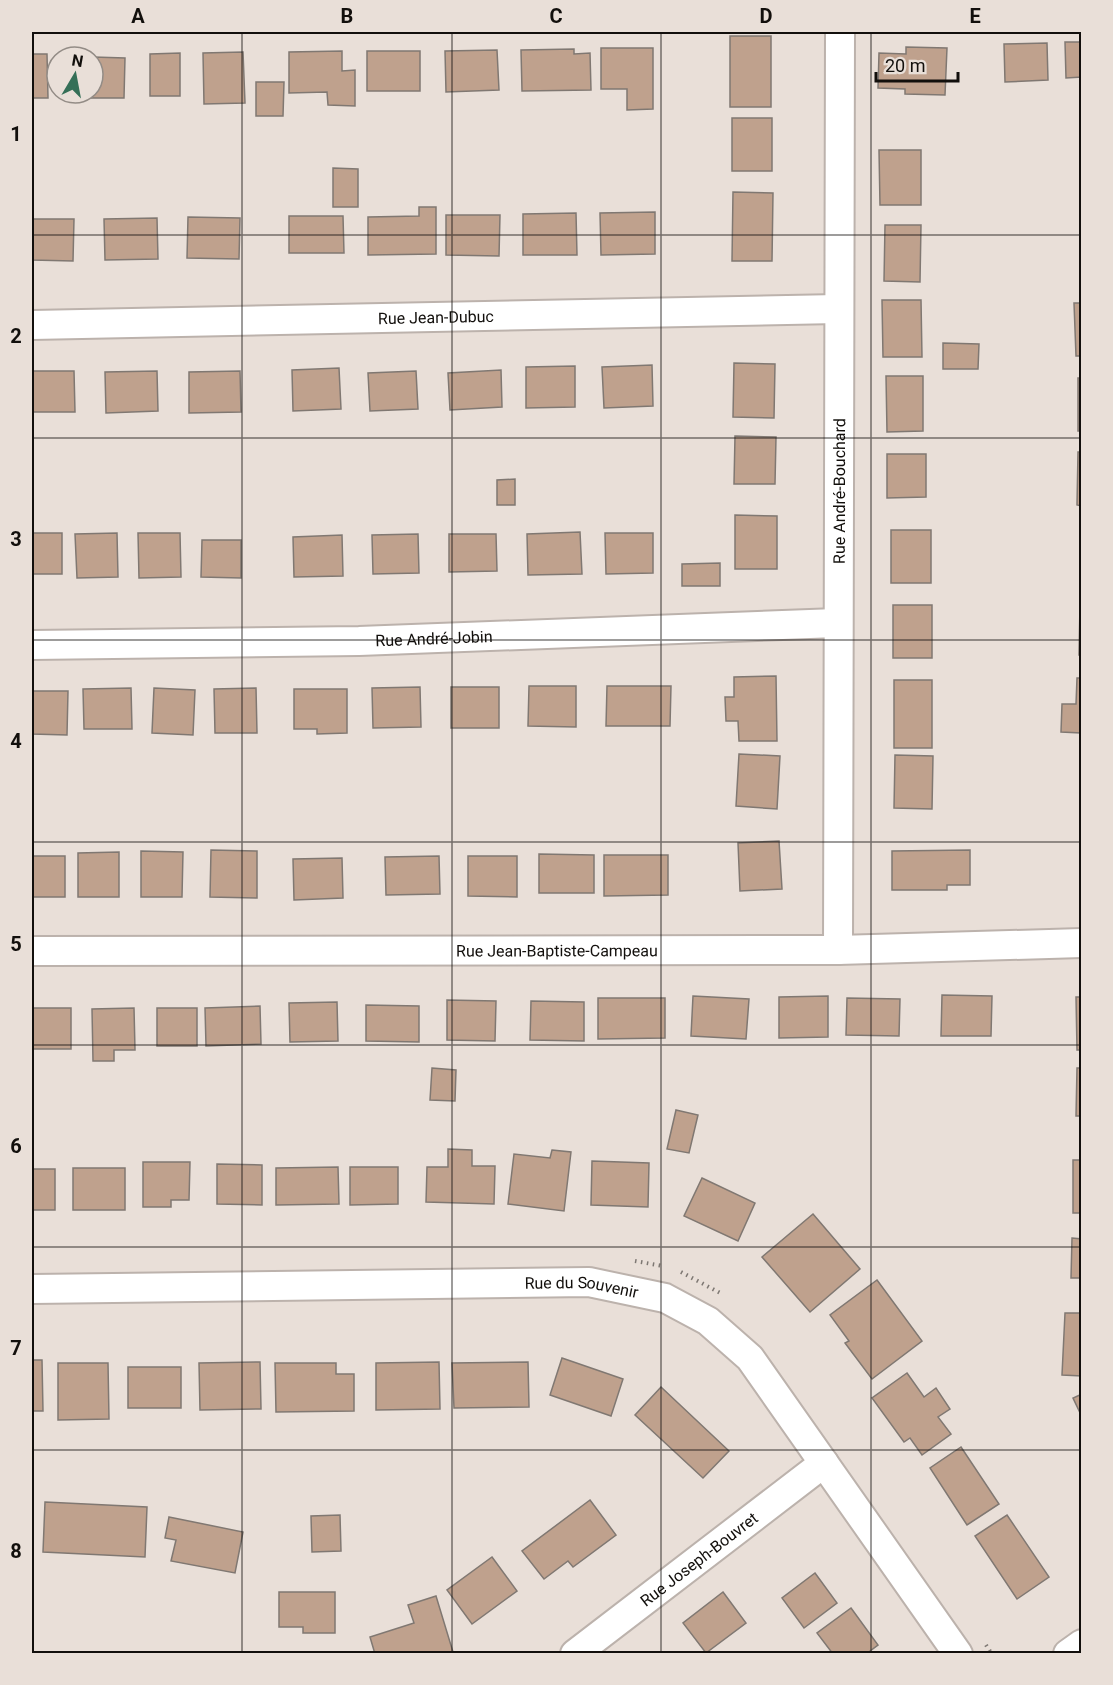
<svg xmlns="http://www.w3.org/2000/svg" width="1113" height="1685" font-family="Roboto,sans-serif">
	<style>
		.building { fill: #bfa18d; stroke: #807872; stroke-width: 1.5 }
		.lines { fill: none; stroke-linecap: round; stroke-linejoin: round }
		.street-casing { stroke: #bcb2ac; stroke-width: 32 }
		.path { stroke: #7e7873; stroke-width: 4; stroke-dasharray: 1.5 4.5; stroke-linecap: butt }
		.street { stroke: #fff; stroke-width: 28 }
		.grid { fill: none; stroke: #120f0c; stroke-width: 1.5; stroke-opacity: 0.55 }
		.labels { text-anchor: middle; stroke-width: 4.5; stroke-linejoin: round; paint-order: stroke }
		.street-label { font-size: 16px; fill: #120f0c; stroke: #e9dfd8 }
		.neatline { fill: none; stroke: #120f0c; stroke-width: 2 }
		.grid-label { font-size: 20px; text-anchor: middle; font-weight: bold; fill: #120f0c }
	</style>
	<rect width="100%" height="100%" fill="#e9dfd8"/>
	<g class="building">
		<rect x="730" y="36" width="41" height="71"/>
		<polygon points="1065,42 1082,42 1082,77 1066,78"/>
		<polygon points="1047,43 1048,80 1005,82 1004,44"/>
		<polygon points="906,47 947,48 945,95 905,94 905,89 878,88 879,53 906,54"/>
		<polygon points="601,48 653,48 653,109 627,110 627,89 601,89"/>
		<polygon points="574,49 574,54 590,53 591,90 522,91 521,50"/>
		<polygon points="497,50 499,90 446,92 445,51"/>
		<polygon points="342,51 342,71 355,70 355,106 328,105 327,92 289,93 289,52"/>
		<rect x="367" y="51" width="53" height="40"/>
		<polygon points="243,52 245,103 204,104 203,53"/>
		<polygon points="180,53 180,96 150,96 150,54"/>
		<polygon points="32,54 47,54 48,98 32,98"/>
		<polygon points="93,57 125,58 124,98 77,98 77,93 93,93"/>
		<polygon points="256,82 284,82 283,116 256,116"/>
		<rect x="732" y="118" width="40" height="53"/>
		<polygon points="879,150 921,150 921,205 880,205"/>
		<polygon points="333,168 358,169 358,207 333,207"/>
		<polygon points="733,192 773,193 772,261 732,261"/>
		<polygon points="419,207 436,207 436,254 368,255 368,217 419,216"/>
		<polygon points="655,212 655,254 601,255 600,213"/>
		<polygon points="576,213 577,255 523,255 523,214"/>
		<polygon points="446,215 500,215 499,256 446,255"/>
		<polygon points="289,216 343,216 344,253 289,253"/>
		<polygon points="188,217 240,218 239,259 187,258"/>
		<polygon points="157,218 158,259 105,260 104,219"/>
		<polygon points="32,219 74,219 73,261 32,260"/>
		<polygon points="885,225 921,225 920,282 884,281"/>
		<polygon points="882,300 921,300 922,357 883,357"/>
		<polygon points="1074,303 1082,303 1082,356 1076,356"/>
		<polygon points="943,343 979,344 978,369 943,369"/>
		<polygon points="734,363 775,364 774,418 733,417"/>
		<polygon points="652,365 653,406 604,408 602,367"/>
		<polygon points="575,366 575,407 526,408 526,367"/>
		<polygon points="339,368 341,409 293,411 292,370"/>
		<polygon points="501,370 502,407 450,410 448,373"/>
		<polygon points="32,371 74,371 75,412 32,412"/>
		<polygon points="157,371 158,411 106,413 105,372"/>
		<polygon points="240,371 241,412 189,413 189,372"/>
		<polygon points="416,371 418,409 370,411 368,373"/>
		<polygon points="886,376 923,376 923,431 887,432"/>
		<rect x="1078" y="378" width="4" height="53"/>
		<polygon points="735,436 776,437 775,484 734,484"/>
		<polygon points="1078,452 1082,452 1082,506 1077,505"/>
		<polygon points="887,454 926,454 926,497 887,498"/>
		<polygon points="515,479 515,505 497,505 497,480"/>
		<polygon points="735,515 777,516 777,569 735,569"/>
		<rect x="1080" y="527" width="2" height="57"/>
		<rect x="891" y="530" width="40" height="53"/>
		<polygon points="580,532 582,574 528,575 527,534"/>
		<rect x="32" y="533" width="30" height="41"/>
		<polygon points="117,533 118,577 77,578 75,534"/>
		<polygon points="138,533 180,533 181,577 139,578"/>
		<polygon points="605,533 653,533 653,573 606,574"/>
		<polygon points="418,534 419,573 373,574 372,535"/>
		<polygon points="449,534 496,534 497,571 449,572"/>
		<polygon points="342,535 343,576 294,577 293,537"/>
		<polygon points="202,540 241,540 241,578 201,577"/>
		<polygon points="720,563 720,586 682,586 682,564"/>
		<polygon points="1080,604 1082,604 1082,655 1079,655"/>
		<rect x="893" y="605" width="39" height="53"/>
		<polygon points="776,676 777,741 739,741 738,721 726,721 725,697 734,697 734,677"/>
		<polygon points="1077,678 1082,678 1082,747 1081,733 1061,732 1062,704 1076,704"/>
		<rect x="894" y="680" width="38" height="68"/>
		<polygon points="529,686 576,686 576,727 528,726"/>
		<polygon points="607,686 671,686 670,726 606,726"/>
		<polygon points="420,687 421,727 373,728 372,688"/>
		<rect x="451" y="687" width="48" height="41"/>
		<polygon points="131,688 132,729 84,729 83,689"/>
		<polygon points="154,688 195,690 193,735 152,733"/>
		<polygon points="256,688 257,733 215,733 214,689"/>
		<polygon points="294,689 347,689 347,733 317,734 317,729 294,729"/>
		<polygon points="32,691 68,691 67,735 32,734"/>
		<polygon points="739,754 780,756 777,809 736,806"/>
		<polygon points="895,755 933,756 932,809 894,808"/>
		<polygon points="779,841 782,889 740,891 738,843"/>
		<polygon points="211,850 257,851 257,898 210,897"/>
		<polygon points="970,850 970,885 947,885 947,890 892,890 892,851"/>
		<polygon points="141,851 183,852 182,897 141,897"/>
		<polygon points="119,852 119,897 78,897 78,853"/>
		<polygon points="539,854 594,855 594,893 539,893"/>
		<polygon points="604,855 668,855 668,895 604,896"/>
		<rect x="32" y="856" width="33" height="41"/>
		<polygon points="439,856 440,894 386,895 385,857"/>
		<polygon points="468,856 517,856 517,897 468,896"/>
		<polygon points="342,858 343,898 294,900 293,859"/>
		<polygon points="942,995 992,996 991,1036 941,1036"/>
		<polygon points="693,996 749,999 746,1039 691,1036"/>
		<polygon points="828,996 828,1037 779,1038 779,997"/>
		<polygon points="1076,997 1082,997 1082,1050 1077,1050"/>
		<polygon points="598,998 665,998 665,1038 598,1039"/>
		<polygon points="847,998 900,999 899,1036 846,1035"/>
		<polygon points="447,1000 496,1001 495,1041 447,1040"/>
		<polygon points="531,1001 584,1002 584,1041 530,1040"/>
		<polygon points="337,1002 338,1041 290,1042 289,1003"/>
		<polygon points="366,1005 419,1006 419,1042 366,1041"/>
		<polygon points="260,1006 261,1044 206,1046 205,1008"/>
		<rect x="32" y="1008" width="39" height="41"/>
		<polygon points="134,1008 135,1050 114,1050 114,1061 93,1061 92,1009"/>
		<rect x="157" y="1008" width="40" height="38"/>
		<polygon points="432,1068 456,1070 455,1101 430,1100"/>
		<polygon points="1077,1068 1082,1068 1082,1116 1076,1116"/>
		<polygon points="676,1110 698,1115 689,1153 667,1149"/>
		<polygon points="448,1149 472,1150 472,1166 495,1166 494,1204 426,1202 427,1167 448,1167"/>
		<polygon points="552,1150 571,1152 564,1211 508,1204 514,1154 550,1158"/>
		<rect x="1073" y="1160" width="9" height="53"/>
		<polygon points="592,1161 649,1163 648,1207 591,1205"/>
		<polygon points="143,1162 190,1162 189,1200 171,1200 171,1207 143,1207"/>
		<polygon points="217,1164 262,1165 262,1205 217,1204"/>
		<polygon points="338,1167 339,1204 276,1205 276,1168"/>
		<polygon points="350,1167 398,1167 398,1204 350,1205"/>
		<rect x="73" y="1168" width="52" height="42"/>
		<rect x="32" y="1169" width="23" height="41"/>
		<polygon points="702,1178 755,1203 738,1241 684,1216"/>
		<polygon points="813,1214 860,1269 810,1312 762,1257"/>
		<polygon points="1072,1238 1082,1239 1082,1278 1071,1278"/>
		<polygon points="877,1280 922,1341 872,1379 845,1343 849,1341 830,1315"/>
		<polygon points="1065,1313 1082,1313 1082,1376 1062,1375"/>
		<polygon points="562,1358 623,1379 611,1416 550,1395"/>
		<polygon points="32,1360 42,1360 43,1411 32,1411"/>
		<polygon points="260,1362 261,1409 200,1410 199,1363"/>
		<polygon points="439,1362 440,1409 376,1410 376,1363"/>
		<polygon points="528,1362 529,1407 454,1408 452,1363"/>
		<polygon points="58,1363 108,1363 109,1419 58,1420"/>
		<polygon points="275,1363 336,1363 336,1374 354,1374 354,1411 276,1412"/>
		<rect x="128" y="1367" width="53" height="41"/>
		<polygon points="907,1373 924,1397 936,1388 950,1409 938,1417 951,1434 922,1455 910,1438 904,1442 872,1398"/>
		<polygon points="661,1387 729,1451 703,1478 635,1415"/>
		<polygon points="1082,1394 1082,1417 1073,1398"/>
		<polygon points="961,1447 999,1504 967,1525 930,1468"/>
		<polygon points="590,1500 616,1535 573,1567 568,1561 544,1579 522,1551"/>
		<polygon points="45,1502 147,1507 145,1557 43,1552"/>
		<polygon points="340,1515 341,1551 312,1552 311,1516"/>
		<polygon points="1007,1515 1049,1577 1017,1599 975,1536"/>
		<polygon points="169,1517 243,1532 235,1573 171,1561 176,1540 165,1538"/>
		<polygon points="492,1557 517,1591 472,1624 447,1590"/>
		<polygon points="815,1573 837,1603 804,1628 782,1598"/>
		<polygon points="279,1592 335,1592 335,1633 303,1633 303,1627 279,1627"/>
		<polygon points="723,1592 746,1623 706,1653 683,1623"/>
		<polygon points="436,1596 453,1652 447,1654 375,1654 370,1637 414,1623 408,1605"/>
		<polygon points="851,1608 878,1645 866,1654 833,1654 817,1633"/>
	</g>
	<g class="lines">
		<defs>
			<g id="street">
				<path id="s1" d="M32,325L838,309"/>
				<path id="s2" d="M32,645L359,641L837,623"/>
				<path id="s3" d="M838,950L840,32"/>
				<path id="s4" d="M32,951L838,950L1082,943"/>
				<path id="s5" d="M32,1289L589,1282L665,1298L708,1321L750,1358L958,1654"/>
				<path id="s6" d="M575,1654L824,1463"/>
				<polyline points="1068,1654 1082,1644"/>
			</g>
		</defs>
		<use href="#street" class="street-casing"/>
		<g class="path">
			<polyline points="635,1261 663,1266"/>
			<polyline points="681,1272 722,1294"/>
			<polyline points="986,1645 992,1654"/>
		</g>
		<use href="#street" class="street"/>
	</g>
	<path class="grid" d="M242,32V1654M452,32V1654M661,32V1654M871,32V1654M32,235H1082M32,438H1082M32,640H1082M32,842H1082M32,1045H1082M32,1247H1082M32,1450H1082"/>
	<g class="labels">
		<g class="street-label">
			<text dy="6" stroke="none"><textPath href="#s1" startOffset="404">Rue Jean-Dubuc</textPath></text>
			<text dy="6" stroke="none"><textPath href="#s3" startOffset="459">Rue André-Bouchard</textPath></text>
			<text dy="6" stroke="none"><textPath href="#s2" startOffset="402">Rue André-Jobin</textPath></text>
			<text dy="6" stroke="none"><textPath href="#s4" startOffset="525">Rue Jean-Baptiste-Campeau</textPath></text>
			<text dy="6" stroke="none"><textPath href="#s5" startOffset="550">Rue du Souvenir</textPath></text>
			<text dy="6" stroke="none"><textPath href="#s6" startOffset="156">Rue Joseph-Bouvret</textPath></text>
		</g>
	</g>
	<rect width="1113" height="1685" fill="none" stroke="#e9dfd8" stroke-width="66"/>
	<g transform="translate(75 75) rotate(10)"><circle r="28" fill="#e9dfd8" stroke="#938c86" stroke-width="1.5"/>
	<path d="M0-4.5L10 22L0 15L-10 22Z" fill="#356f57"/>
	<text y="-9" font-size="16" font-weight="bold" text-anchor="middle" fill="#120f0c">N</text>
	</g>
	<path d="M876 72v9h82v-9" fill="none" stroke="#120f0c" stroke-width="3"/>
	<text x="885" y="72" font-size="18" fill="#120f0c" stroke="#e9dfd8" stroke-width="4.5" paint-order="stroke">20 m</text>
	<rect x="33" y="33" width="1047" height="1619" class="neatline"/>
	<g class="grid-label">
		<text x="138" y="23">A</text>
		<text x="347" y="23">B</text>
		<text x="556" y="23">C</text>
		<text x="766" y="23">D</text>
		<text x="975" y="23">E</text>
		<text x="16" y="141">1</text>
		<text x="16" y="343">2</text>
		<text x="16" y="546">3</text>
		<text x="16" y="748">4</text>
		<text x="16" y="951">5</text>
		<text x="16" y="1153">6</text>
		<text x="16" y="1355">7</text>
		<text x="16" y="1558">8</text>
	</g>
</svg>
